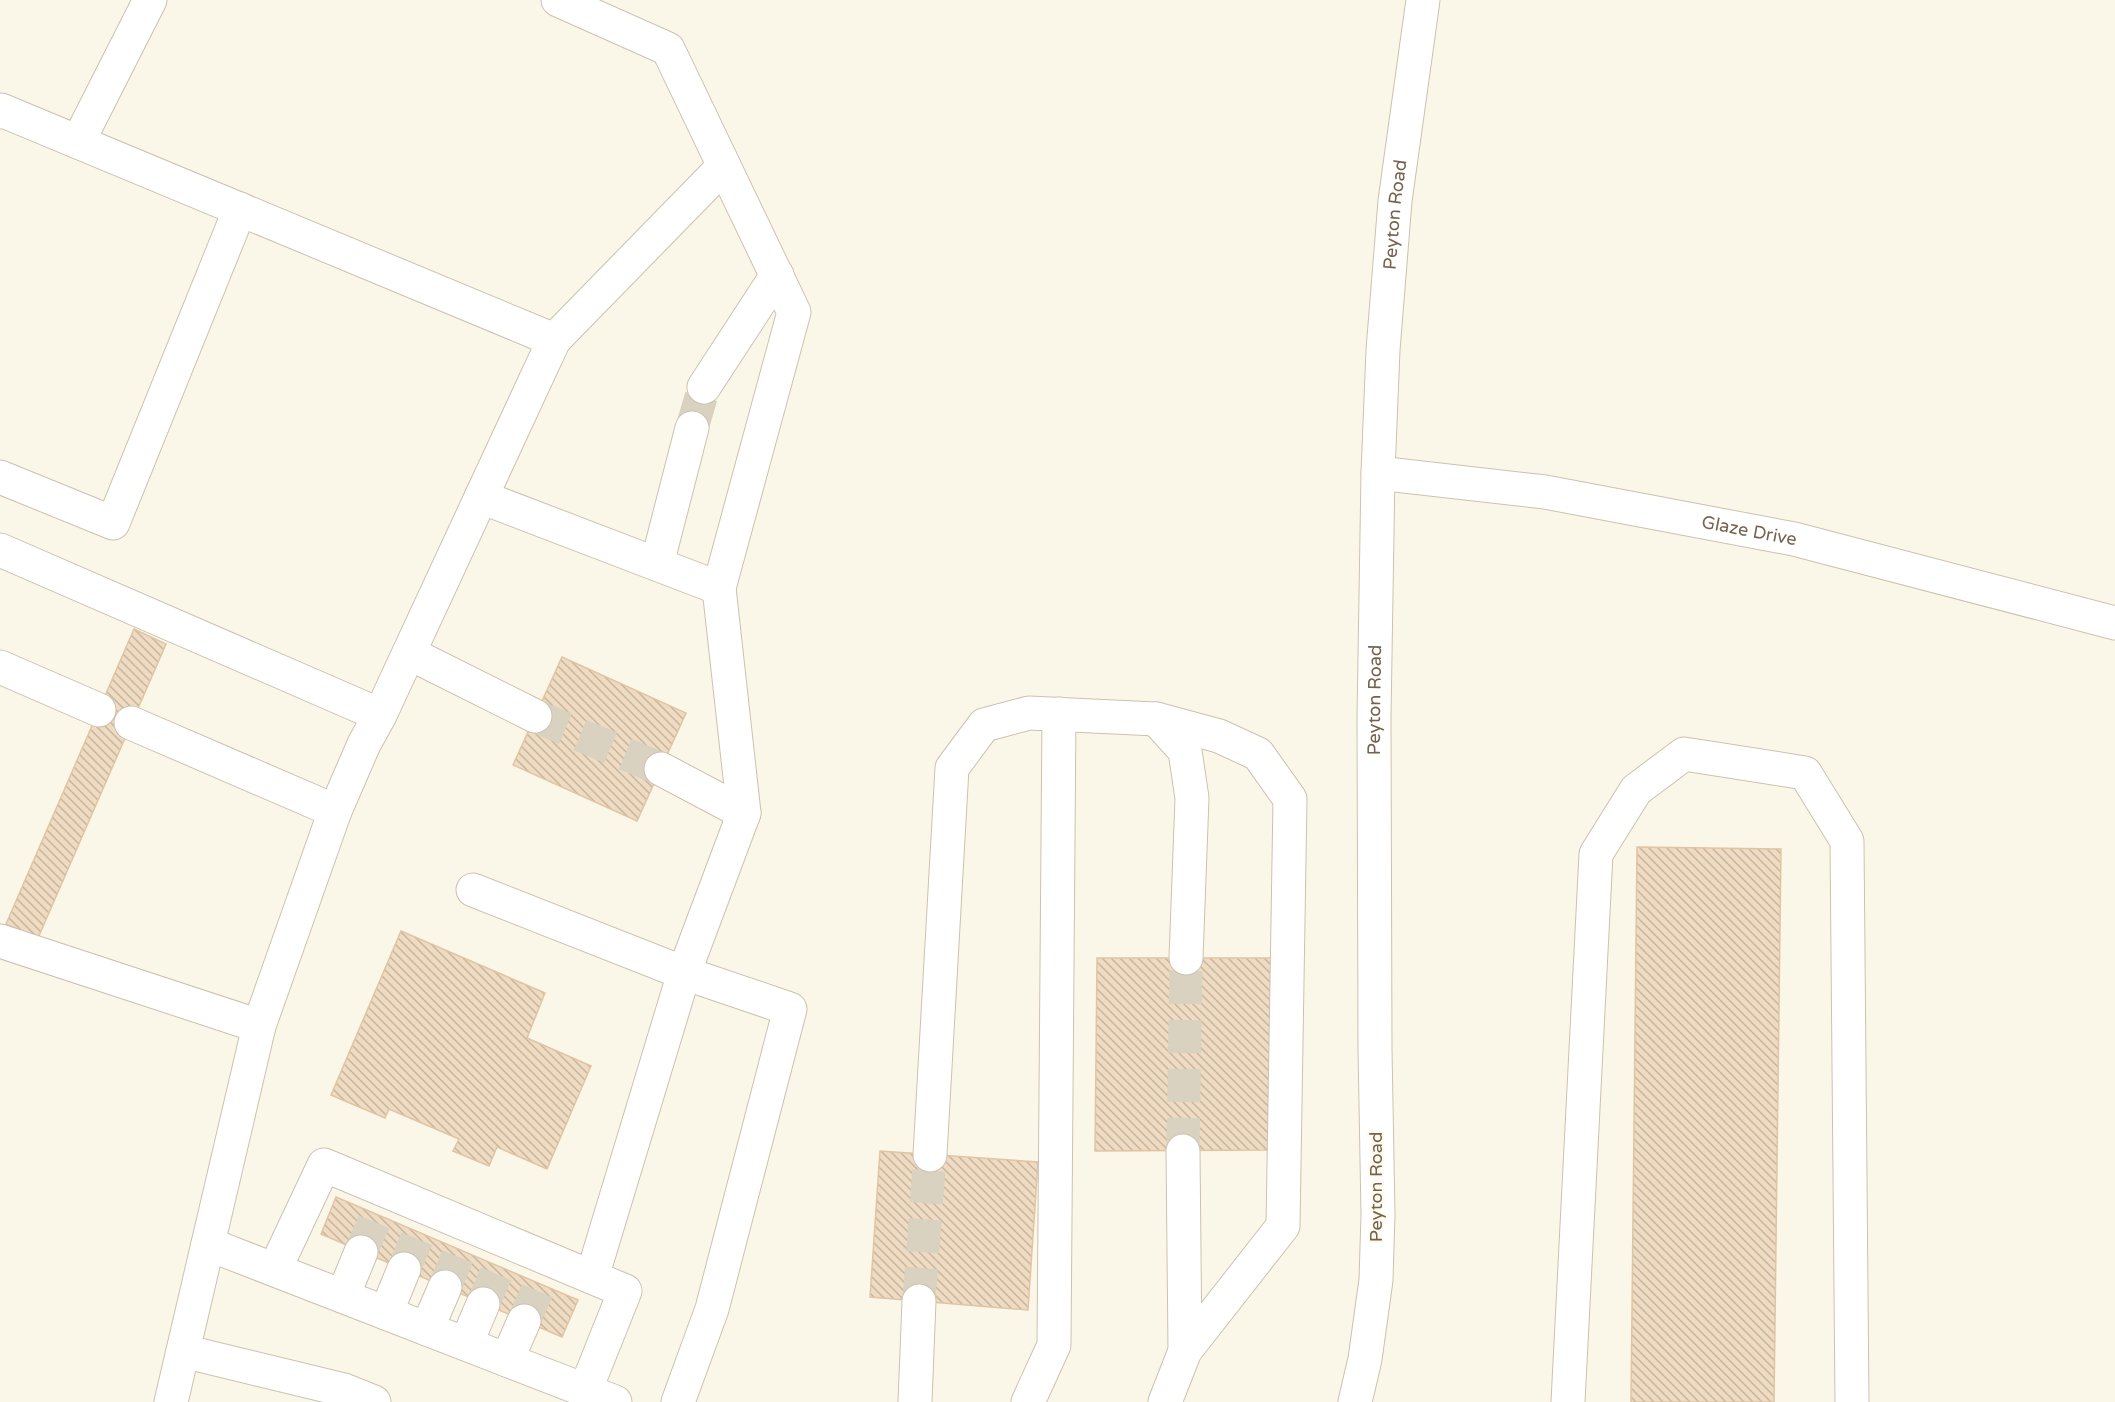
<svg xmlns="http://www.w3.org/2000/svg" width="2115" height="1402" font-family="'Varela Round',sans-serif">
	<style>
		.building { fill: url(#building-back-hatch); stroke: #e1c5a3; stroke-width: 1.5 }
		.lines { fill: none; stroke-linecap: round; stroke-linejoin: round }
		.minor-tunnel { stroke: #d9d2c1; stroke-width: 33; stroke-dasharray: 33 16; stroke-linecap: butt }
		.minor-casing { stroke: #cdc1af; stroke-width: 35 }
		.minor { stroke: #fff; stroke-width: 33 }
		.labels { text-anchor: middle; stroke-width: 5; stroke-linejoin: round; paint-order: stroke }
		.street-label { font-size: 18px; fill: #74624d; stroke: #fefaee }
	</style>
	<defs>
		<pattern id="building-back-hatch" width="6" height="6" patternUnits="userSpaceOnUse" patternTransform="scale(1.5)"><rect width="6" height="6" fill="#efdbc1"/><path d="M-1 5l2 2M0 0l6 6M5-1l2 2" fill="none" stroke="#c6b59f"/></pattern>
	</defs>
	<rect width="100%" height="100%" fill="#fbf7e8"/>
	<g class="building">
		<polygon points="134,629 166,644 38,938 6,924"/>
		<polygon points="562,657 686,713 637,821 513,765"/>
		<polygon points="1637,847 1781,849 1774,1402 1631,1402"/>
		<polygon points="401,931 545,993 527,1038 591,1066 547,1169 497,1147 489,1166 453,1151 459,1139 389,1109 385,1118 331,1095"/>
		<polygon points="1097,958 1275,958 1270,1150 1095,1151"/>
		<polygon points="880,1151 1038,1162 1028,1310 870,1297"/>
		<polygon points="336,1197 578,1300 562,1337 321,1234"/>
	</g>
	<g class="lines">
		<g class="minor-tunnel">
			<polyline points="692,428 704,387"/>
			<polyline points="535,716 661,769"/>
			<polyline points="1183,1151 1186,958"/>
			<polyline points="361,1252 377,1215"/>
			<polyline points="404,1269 419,1233"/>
			<polyline points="445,1287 460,1250"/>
			<polyline points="919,1301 930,1155"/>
			<polyline points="483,1304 499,1267"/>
			<polyline points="524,1321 540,1284"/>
		</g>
		<defs>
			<g id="minor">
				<polyline points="0,112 1,110 554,340 380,715 364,744 335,811"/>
				<polyline points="78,142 150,0"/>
				<polyline points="554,340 724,166"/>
				<polyline points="704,387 777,275"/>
				<path id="s1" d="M1378,473L1545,492L1794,539L2115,623"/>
				<polyline points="0,477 113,523 240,209"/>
				<polyline points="481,497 719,588 794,312 668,49 558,0"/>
				<polyline points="0,550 380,715"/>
				<polyline points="657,564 692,428"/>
				<polyline points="409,653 535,716"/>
				<polyline points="0,667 99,710"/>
				<polyline points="1156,719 1185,751 1192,798 1186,958"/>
				<polyline points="131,723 335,811 259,1026 171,1402"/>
				<polyline points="661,769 744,813"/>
				<polyline points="473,890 684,973 744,813 719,588"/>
				<polyline points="0,941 259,1026"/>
				<polyline points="1183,1151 1185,1351"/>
				<polyline points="930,1155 952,768 984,725 1029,713 1156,719 1219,736 1258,754 1290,799 1283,1226 1185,1351 1165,1402"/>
				<polyline points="208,1244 615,1402"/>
				<polyline points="275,1269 324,1165 625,1291 585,1391"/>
				<polyline points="592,1277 684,973 790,1009 712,1309 678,1402"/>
				<polyline points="343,1296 361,1252"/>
				<polyline points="386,1313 404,1269"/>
				<polyline points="427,1329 445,1287"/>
				<polyline points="466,1344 483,1304"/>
				<polyline points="183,1351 344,1390 374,1402"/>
				<polyline points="507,1360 524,1321"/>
				<polyline points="915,1402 919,1301"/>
				<polyline points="1028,1402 1054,1345 1059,714"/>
				<path id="s2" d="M1355,1402L1365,1359L1376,1280L1378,1215L1375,1049L1374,717L1378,473L1383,350L1395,201L1423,0"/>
				<polyline points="1568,1402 1596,854 1636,790 1684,754 1805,773 1847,841 1852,1402"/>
			</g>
		</defs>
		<use href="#minor" class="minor-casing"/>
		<use href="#minor" class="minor"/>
	</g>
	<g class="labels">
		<g class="street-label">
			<text dy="6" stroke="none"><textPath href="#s2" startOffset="1190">Peyton Road</textPath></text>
			<text dy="6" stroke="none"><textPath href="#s1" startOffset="376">Glaze Drive</textPath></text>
			<text dy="6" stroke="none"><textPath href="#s2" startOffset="704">Peyton Road</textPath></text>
			<text transform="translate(1376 1187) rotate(-90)" y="6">Peyton Road</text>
		</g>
	</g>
</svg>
